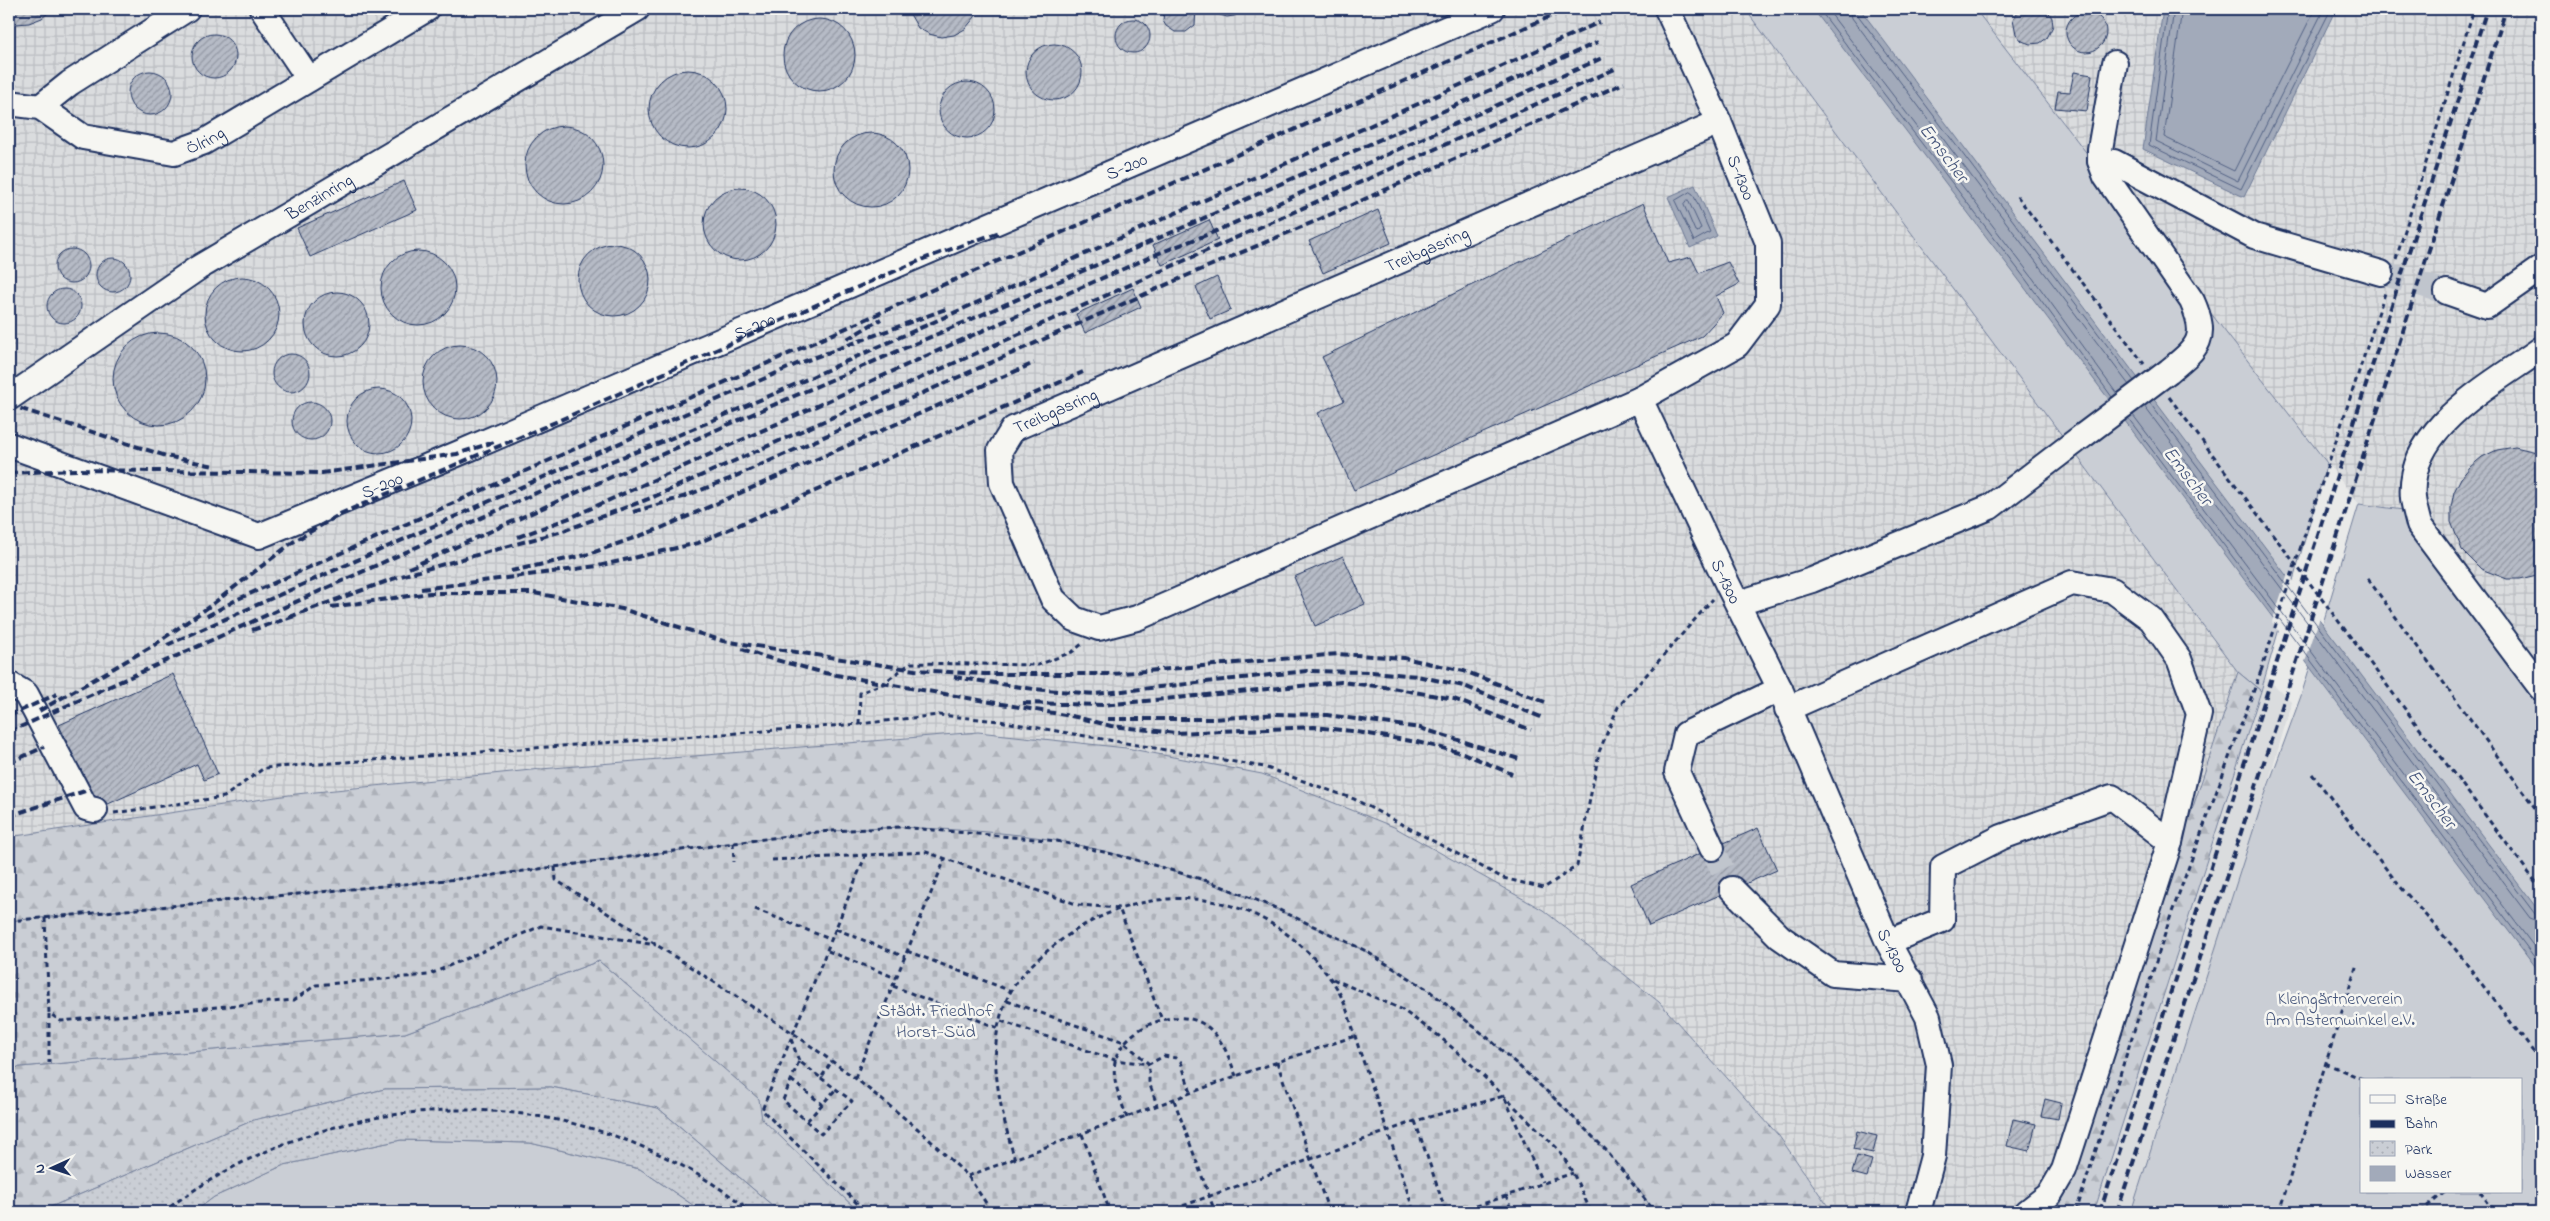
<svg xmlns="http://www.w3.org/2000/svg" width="2550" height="1221" font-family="'Indie Flower',sans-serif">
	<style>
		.built { fill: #dadcde }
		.industrial { fill: url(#industrial-grid) }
		.green { fill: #caced5; stroke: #727e9a; fill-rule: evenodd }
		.forest { fill: url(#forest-firs); stroke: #727e9a }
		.cemetery { fill: url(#cemetery-stones); stroke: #727e9a }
		.park { fill: url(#park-dots); stroke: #727e9a }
		.water { fill: #a2aaba; stroke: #6c7995 }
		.pier { fill: #e9eae9 }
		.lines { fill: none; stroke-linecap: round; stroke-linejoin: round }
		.shore { stroke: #516083; stroke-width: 1 }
		.building { fill: url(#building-hatch); stroke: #1b2f5e }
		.minor-tunnel { stroke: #c0c5cd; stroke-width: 24; stroke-dasharray: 24 12; stroke-linecap: butt }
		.minor-casing { stroke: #1b2f5e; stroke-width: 28 }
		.path { stroke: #1b2f5e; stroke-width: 3; stroke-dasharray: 5 4; stroke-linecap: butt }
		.minor { stroke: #f6f6f2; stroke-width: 24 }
		.rail { stroke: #1b2f5e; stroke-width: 4; stroke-dasharray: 8 4; stroke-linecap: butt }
		.minor-bridge-casing { stroke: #1b2f5e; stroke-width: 28; stroke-linecap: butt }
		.path-bridge { stroke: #1b2f5e; stroke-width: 3; stroke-dasharray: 5 4; stroke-linecap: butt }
		.minor-bridge { stroke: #f6f6f2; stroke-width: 24 }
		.labels { text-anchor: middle; stroke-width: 5; stroke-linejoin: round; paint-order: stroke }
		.street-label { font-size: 18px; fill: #1b2f5e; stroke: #f6f6f2 }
		.park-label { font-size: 18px; fill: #47577c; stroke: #f6f6f2 }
		.water-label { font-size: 19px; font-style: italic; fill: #44547a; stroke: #f6f6f2 }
	</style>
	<defs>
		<pattern id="industrial-grid" width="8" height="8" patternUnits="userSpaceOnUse" patternTransform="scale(1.25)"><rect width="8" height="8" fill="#dadcde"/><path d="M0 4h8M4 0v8" fill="none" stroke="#babdc1"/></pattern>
		<pattern id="forest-firs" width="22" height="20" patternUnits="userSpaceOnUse" patternTransform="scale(1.25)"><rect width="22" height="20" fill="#caced5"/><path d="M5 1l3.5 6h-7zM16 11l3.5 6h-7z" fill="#adb1b9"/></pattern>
		<pattern id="cemetery-stones" width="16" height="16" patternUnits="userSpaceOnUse" patternTransform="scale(1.25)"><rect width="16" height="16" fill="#caced5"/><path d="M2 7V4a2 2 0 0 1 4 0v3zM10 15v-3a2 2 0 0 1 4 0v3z" fill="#adb1b9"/></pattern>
		<pattern id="park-dots" width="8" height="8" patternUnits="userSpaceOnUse" patternTransform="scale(1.25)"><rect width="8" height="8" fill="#caced5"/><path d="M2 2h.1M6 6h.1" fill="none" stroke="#adb1b9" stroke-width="1.8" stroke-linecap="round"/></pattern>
		<pattern id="building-hatch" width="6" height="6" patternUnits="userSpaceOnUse" patternTransform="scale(1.25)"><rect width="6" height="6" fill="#b6bbc6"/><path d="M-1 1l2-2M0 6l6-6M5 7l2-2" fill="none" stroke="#9398a4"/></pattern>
	</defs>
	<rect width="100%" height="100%" fill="#e9eae9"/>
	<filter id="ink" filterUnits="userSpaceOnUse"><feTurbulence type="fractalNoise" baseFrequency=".02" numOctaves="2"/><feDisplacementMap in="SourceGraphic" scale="10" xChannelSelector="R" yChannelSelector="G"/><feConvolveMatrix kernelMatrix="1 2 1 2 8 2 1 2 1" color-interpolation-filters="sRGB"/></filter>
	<g filter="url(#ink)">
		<polygon class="built" points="2266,677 2292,702 2263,800 2155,1138 2131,1212 2094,1212"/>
		<g class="industrial">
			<polygon points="9,9 1745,9 2238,672 2058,1212 1832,1212 1779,1136 1659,1002 1543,910 753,751 296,794 9,837"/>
			<polygon points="1975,9 2541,9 2541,704 2403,510 2359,504"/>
		</g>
		<g class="green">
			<polygon points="1745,9 1975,9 2327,463 2261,691 2238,672 2211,636"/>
			<path d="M2359,504L2403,510L2541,704V1212H2131L2263,800L2301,696ZM2361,1080H2521V1192H2361Z"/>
			<polygon points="401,1140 530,1143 640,1169 703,1212 194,1212 214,1197 284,1165"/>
		</g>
		<g class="forest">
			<polygon points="2238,672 2261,691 2094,1212 2058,1212"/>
			<polygon points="978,732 1126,748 1262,774 1394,827 1543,910 1659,1002 1779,1136 1832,1212 1655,1212 1605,1149 1552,1096 1488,1038 1427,989 1364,950 1271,906 1208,881 1129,858 1057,841 900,827 817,832 479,877 9,921 9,837 296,794 541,769"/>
			<polygon points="599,961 760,1099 763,1119 859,1212 780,1212 658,1108 551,1087 385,1089 254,1120 39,1212 9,1212 9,1068 405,1033"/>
		</g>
		<path class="cemetery" d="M900,827C952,830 1008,831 1059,841C1150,859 1237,890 1321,930C1358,947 1396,966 1429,991C1462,1015 1493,1043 1523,1070C1571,1114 1618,1159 1655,1212H859L762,1119L759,1099L599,961L405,1033L9,1068V921L479,877L817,832Z"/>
		<polygon class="park" points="551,1087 658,1108 780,1212 703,1212 640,1169 530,1143 401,1140 284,1165 214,1197 194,1212 39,1212 254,1120 385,1089"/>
		<g class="water">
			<path d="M1813,9H1860L1882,38L2541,914V974C2298,653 2058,329 1813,9Z"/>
			<polygon points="2163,9 2336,9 2244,197 2143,149"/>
			<polygon points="1695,185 1717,236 1690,248 1668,197"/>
		</g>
		<polygon class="pier" points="2288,574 2320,617 2304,665 2272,622"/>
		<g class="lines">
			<g class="shore">
				<polyline points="1819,9 2027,281 2112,397"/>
				<polyline points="1827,9 2032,277 2117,394"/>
				<polyline points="1850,9 1852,18 2129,385"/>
				<polyline points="1856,9 1857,14 2134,381"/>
				<polyline points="2168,9 2149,145 2241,189 2331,9"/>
				<polyline points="2174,9 2156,141 2238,181 2324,9"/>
				<polyline points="2182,9 2164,137 2234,171 2315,9"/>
				<polygon points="1690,192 1693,194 1710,232 1694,241 1675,201"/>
				<polygon points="1688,200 1701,228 1698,232 1695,231 1684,205"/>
				<polyline points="2149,402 2535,914 2541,916"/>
				<polyline points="2144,406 2530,918 2541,922"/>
				<polyline points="2133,415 2541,956"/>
				<polyline points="2128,418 2541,966"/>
			</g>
		</g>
		<g class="building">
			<polygon points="9,9 53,9 42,18 29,23 16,24 9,22"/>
			<polygon points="907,9 978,9 975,17 965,29 954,35 941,37 929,34 918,28"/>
			<polygon points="1196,9 1195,25 1186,32 1175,32 1166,26 1163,21 1164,9"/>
			<polygon points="1211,9 1246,9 1234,16 1227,17 1220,15"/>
			<polygon points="2020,9 2047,9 2052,18 2053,26 2047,38 2040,43 2030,44 2022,41 2016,34 2013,19"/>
			<circle cx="2086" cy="32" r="20"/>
			<circle cx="819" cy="55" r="36"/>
			<circle cx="1133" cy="36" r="17"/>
			<circle cx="214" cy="56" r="22"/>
			<circle cx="1054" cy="72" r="28"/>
			<circle cx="688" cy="109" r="39"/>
			<circle cx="150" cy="93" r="22"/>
			<polygon points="2074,72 2092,75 2087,111 2055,108 2058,91 2070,92"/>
			<circle cx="967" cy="110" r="28"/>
			<circle cx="564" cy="165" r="39"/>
			<circle cx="871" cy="170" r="37"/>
			<polygon points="404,181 417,210 310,257 297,228"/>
			<circle cx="740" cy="224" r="36"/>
			<polygon points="1643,203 1668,263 1691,257 1699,273 1728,262 1739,284 1716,296 1723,313 1702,336 1354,490 1318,413 1344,401 1322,357"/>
			<polygon points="1378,210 1391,243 1323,273 1309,241"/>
			<polygon points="1209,220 1218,240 1162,265 1153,245"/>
			<circle cx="614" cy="280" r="36"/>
			<circle cx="72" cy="266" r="17"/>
			<circle cx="418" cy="288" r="37"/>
			<circle cx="113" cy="275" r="17"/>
			<polygon points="1217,277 1231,310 1210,319 1196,287"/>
			<circle cx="242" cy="314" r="37"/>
			<polygon points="1133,288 1141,307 1085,333 1076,314"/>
			<circle cx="64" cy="306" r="17"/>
			<circle cx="337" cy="324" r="32"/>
			<circle cx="159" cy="379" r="46"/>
			<circle cx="460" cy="382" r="37"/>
			<circle cx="291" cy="373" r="19"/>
			<circle cx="379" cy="421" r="32"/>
			<circle cx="311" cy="421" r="19"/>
			<polygon points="2515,447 2541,453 2541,574 2520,579 2507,579 2481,569 2462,550 2451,522 2451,507 2454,492 2461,478 2470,467 2482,457 2497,450"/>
			<polygon points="1343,556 1365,604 1315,626 1294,577"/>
			<polygon points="173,674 218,774 204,780 197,764 97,809 59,725"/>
			<polygon points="1758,828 1777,870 1649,926 1631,884"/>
			<polygon points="2045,1099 2061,1103 2058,1119 2041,1116"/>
			<polygon points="2013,1119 2036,1124 2029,1151 2007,1146"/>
			<polygon points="1857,1131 1877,1136 1873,1153 1853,1149"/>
			<polygon points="1857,1156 1872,1160 1867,1177 1852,1173"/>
		</g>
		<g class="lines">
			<g class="minor-tunnel">
				<polyline points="2381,273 2447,292"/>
				<polyline points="1712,848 1732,889"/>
			</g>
			<defs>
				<g id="minor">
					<polyline points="262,9 309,79"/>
					<path id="s1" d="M1667,9L1719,122L1768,243V304L1737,345L1640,399L1727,583L1780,689L1888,942L1928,1017L1939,1065L1933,1156L1918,1212"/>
					<path d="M2115,63L2100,149V161L2106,177L2192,301C2209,339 2198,347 2169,371"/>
					<path id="s2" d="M9,103L40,107L83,137L174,153L204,142L427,9"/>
					<polyline points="40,107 70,83 187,9"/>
					<polyline points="2100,161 2114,162 2254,236 2381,273"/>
					<polyline points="2447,292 2487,306 2541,268"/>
					<path d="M2541,349C2493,384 2406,428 2413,498C2414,507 2417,516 2419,525L2541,688"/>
					<path id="s3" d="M9,398L198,268L637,9"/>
					<path id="s4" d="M1640,399L1137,618L1099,628L1074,619L1053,599L1002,483L1000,450L1013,429L1719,122"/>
					<path id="s5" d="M9,445L259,536L457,454L1492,9"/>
					<polyline points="1739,603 1812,580 1990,507 2084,435"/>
					<polyline points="9,684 26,694 86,808 95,810"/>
					<polyline points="1787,709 2072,583 2112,590 2151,619 2179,659 2199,714 2170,842 2064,1170 2050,1194 2027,1212"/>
					<polyline points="1712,848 1677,772 1686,734 1780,689"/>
					<polyline points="1732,889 1780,937 1833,974 1910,980"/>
					<polyline points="1888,942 1942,920 1943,867 2002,837 2112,797 2170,842"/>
				</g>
			</defs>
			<use href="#minor" class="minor-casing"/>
			<g class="path">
				<polyline points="2017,196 2144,364"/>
				<polyline points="2396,259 2474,9"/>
				<polyline points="2169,397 2541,889"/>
				<polyline points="2301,546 2385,293"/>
				<polyline points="2368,579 2541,816"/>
				<polyline points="859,724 860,693 882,684 911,663 1038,665 1072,652 1082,644"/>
				<polyline points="2312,774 2398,884 2456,950 2541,1062"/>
				<polyline points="114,813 224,797 264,768 859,724 939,715 999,721 1264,767 1354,799 1503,878 1544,888 1577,866 1599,752 1618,707 1713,599"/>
				<polyline points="733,843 734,862"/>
				<polyline points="866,854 762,1110 866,1212"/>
				<polyline points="772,860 926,852 1079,905 1119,908 1162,1020"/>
				<polyline points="555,867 556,880 793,1033 855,1078 918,1129 968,1176 992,1212"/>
				<polyline points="755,909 832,940"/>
				<polyline points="45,918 49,1013 61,1021 294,1000 316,985 428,975 541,926 656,945"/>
				<polyline points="9,921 479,877 817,832 900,827 1057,841 1129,858 1208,881 1271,906 1364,950 1427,989 1488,1038 1552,1096 1605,1149 1655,1212"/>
				<polyline points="836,929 905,957"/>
				<polyline points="828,951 896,978"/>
				<polyline points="907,951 1011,991"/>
				<polyline points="1333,979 1401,1009 1439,1036 1473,1066 1559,1150 1573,1173 1591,1212"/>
				<polyline points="893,986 998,1028"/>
				<polyline points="1007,1001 1124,1042 1149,1064 1149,1082 1157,1105"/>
				<polyline points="49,1014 49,1063"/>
				<polyline points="1001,1021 1115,1060 1149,1064 1164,1056 1176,1058 1181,1062 1191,1093"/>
				<polyline points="791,1039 799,1061"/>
				<polyline points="1277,1062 1329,1212"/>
				<polyline points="2325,1063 2365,1080"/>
				<polyline points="821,1078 852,1101 821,1134 783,1100 799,1061 821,1078 832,1061"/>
				<polyline points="855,1078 945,859"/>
				<polyline points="791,1080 822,1104"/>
				<polyline points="1174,1100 1215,1212"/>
				<path d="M1127,1118C1121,1100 1110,1078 1116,1058C1126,1027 1176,1006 1205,1025C1222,1037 1229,1057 1236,1076"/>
				<polyline points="807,1121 836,1089"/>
				<polyline points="1415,1121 1446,1212"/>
				<polyline points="1082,1134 1110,1212"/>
				<path d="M1015,1160C1000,1108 982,1043 1011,991C1021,972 1046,951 1064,938C1154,874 1264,888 1330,978C1346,998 1352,1028 1360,1052C1379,1105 1397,1159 1414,1212"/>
				<polyline points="968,1176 1236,1076 1355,1036"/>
				<polyline points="2480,1192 2495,1212"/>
				<polyline points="1506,1195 1512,1212"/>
				<path d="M163,1212C339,1079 577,1073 752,1212"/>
				<polyline points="1166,1212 1415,1121 1504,1096 1542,1182"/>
				<polyline points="1459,1212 1573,1173"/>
				<polyline points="2076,1212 2171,915 2261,671"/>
				<polyline points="2279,1212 2357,964"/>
				<polyline points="2420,1212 2445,1192"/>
			</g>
			<use href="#minor" class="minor"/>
			<g class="rail">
				<polyline points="950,282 1567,9"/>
				<polyline points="847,339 881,319"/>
				<polyline points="9,405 166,456 214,466"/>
				<polyline points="9,473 76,470 322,473 457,454 497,441"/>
				<polyline points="633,512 683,497 729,479 1186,276 1318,220 1624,83"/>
				<polyline points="518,537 572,517 955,343 1157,254 1214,232 1602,58"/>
				<polyline points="409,568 725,426 1175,231 1598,42"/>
				<polyline points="511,571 586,555 659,529 1034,363"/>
				<polyline points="421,589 598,566 698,543 1083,372"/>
				<polyline points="331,607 430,593 534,593 622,609 723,641 915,670 984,674 1112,674 1338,654 1404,658 1464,671 1545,702"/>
				<polyline points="207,616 238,599 954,280"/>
				<polyline points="289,617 401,576 563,531 651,498 1615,69"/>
				<polyline points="252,630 295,616"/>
				<polyline points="167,645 797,364 946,309"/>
				<polyline points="742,649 765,657 825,673 1076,717 1111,726 1176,733 1314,727 1351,731 1417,742 1463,753 1512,774"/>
				<polyline points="954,677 1034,689 1095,694 1307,671 1372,672 1417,676 1464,686 1541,717"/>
				<polyline points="1023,703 1103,705 1341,682 1392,688 1454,699 1531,730"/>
				<polyline points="39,711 154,645 210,606 293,542 342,513 558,421 825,301 926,258 1000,232"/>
				<polyline points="9,716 57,694"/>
				<polyline points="1108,719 1213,719 1277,714 1327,715 1420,728 1519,759"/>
				<polyline points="9,732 580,473 667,440 776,393 1600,22"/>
				<polyline points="9,763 44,747"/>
				<polyline points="9,816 88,790"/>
				<polyline points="2100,1212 2487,9"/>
				<polyline points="2117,1212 2326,572 2506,9"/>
			</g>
			<defs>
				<polyline id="minor-bridge" points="2084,435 2169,371"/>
			</defs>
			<use href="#minor-bridge" class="minor-bridge-casing"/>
			<polyline class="path-bridge" points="2261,671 2301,546"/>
			<use href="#minor-bridge" class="minor-bridge"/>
		</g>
	</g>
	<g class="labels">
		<g class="street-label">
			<text dy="6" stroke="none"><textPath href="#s2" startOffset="210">Ölring</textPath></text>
			<text dy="6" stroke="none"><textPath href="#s5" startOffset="1209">S-200</textPath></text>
			<text dy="6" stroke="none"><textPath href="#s1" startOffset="184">S-1300</textPath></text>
			<text dy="6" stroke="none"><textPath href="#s3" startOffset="370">Benzinring</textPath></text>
			<text dy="6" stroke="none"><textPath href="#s4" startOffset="1279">Treibgasring</textPath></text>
			<text dy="6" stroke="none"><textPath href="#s5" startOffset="804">S-200</textPath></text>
			<text dy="6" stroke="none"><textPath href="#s4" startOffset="874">Treibgasring</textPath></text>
			<text dy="6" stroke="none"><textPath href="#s5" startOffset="399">S-200</textPath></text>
			<text dy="6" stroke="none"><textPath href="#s1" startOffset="680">S-1300</textPath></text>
			<text dy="6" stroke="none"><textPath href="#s1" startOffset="1085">S-1300</textPath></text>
		</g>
		<g class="park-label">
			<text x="2340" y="1004">Kleingärtnerverein<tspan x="2340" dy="21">Am Asternwinkel e.V.</tspan></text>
			<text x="936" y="1016">Städt. Friedhof<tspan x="936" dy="21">Horst-Süd</tspan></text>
		</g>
		<g class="water-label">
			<text transform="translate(1945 152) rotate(53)" y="7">Emscher</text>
			<text transform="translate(2189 475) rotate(53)" y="7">Emscher</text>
			<text transform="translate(2433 798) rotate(53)" y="7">Emscher</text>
		</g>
	</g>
	<rect width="2550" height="1221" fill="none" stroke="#f6f6f2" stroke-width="30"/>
	<rect x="15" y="15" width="2520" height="1191" fill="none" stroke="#1b2f5e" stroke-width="2" filter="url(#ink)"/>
	<rect x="2360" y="1078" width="162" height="115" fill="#f6f6f2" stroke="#9ea6b7"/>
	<rect x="2370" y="1095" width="25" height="8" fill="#f6f6f2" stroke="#9ea6b7"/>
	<text x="2405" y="1104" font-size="15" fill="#1b2f5e">Straße</text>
	<rect x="2370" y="1120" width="25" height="8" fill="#1b2f5e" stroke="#9ea6b7"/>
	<text x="2405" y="1128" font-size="15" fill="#1b2f5e">Bahn</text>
	<rect x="2370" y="1141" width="25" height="15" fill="url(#park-dots)" stroke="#9ea6b7"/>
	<text x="2405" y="1154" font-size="15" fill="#1b2f5e">Park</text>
	<rect x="2370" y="1166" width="25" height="15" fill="#a2aaba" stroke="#9ea6b7"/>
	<text x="2405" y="1178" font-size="15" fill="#1b2f5e">Wasser</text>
	<g transform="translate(52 1168) rotate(267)" stroke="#f6f6f2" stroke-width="4" paint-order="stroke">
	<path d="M0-4L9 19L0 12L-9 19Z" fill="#1b2f5e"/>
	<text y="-8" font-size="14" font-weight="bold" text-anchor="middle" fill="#1b2f5e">N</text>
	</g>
</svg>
